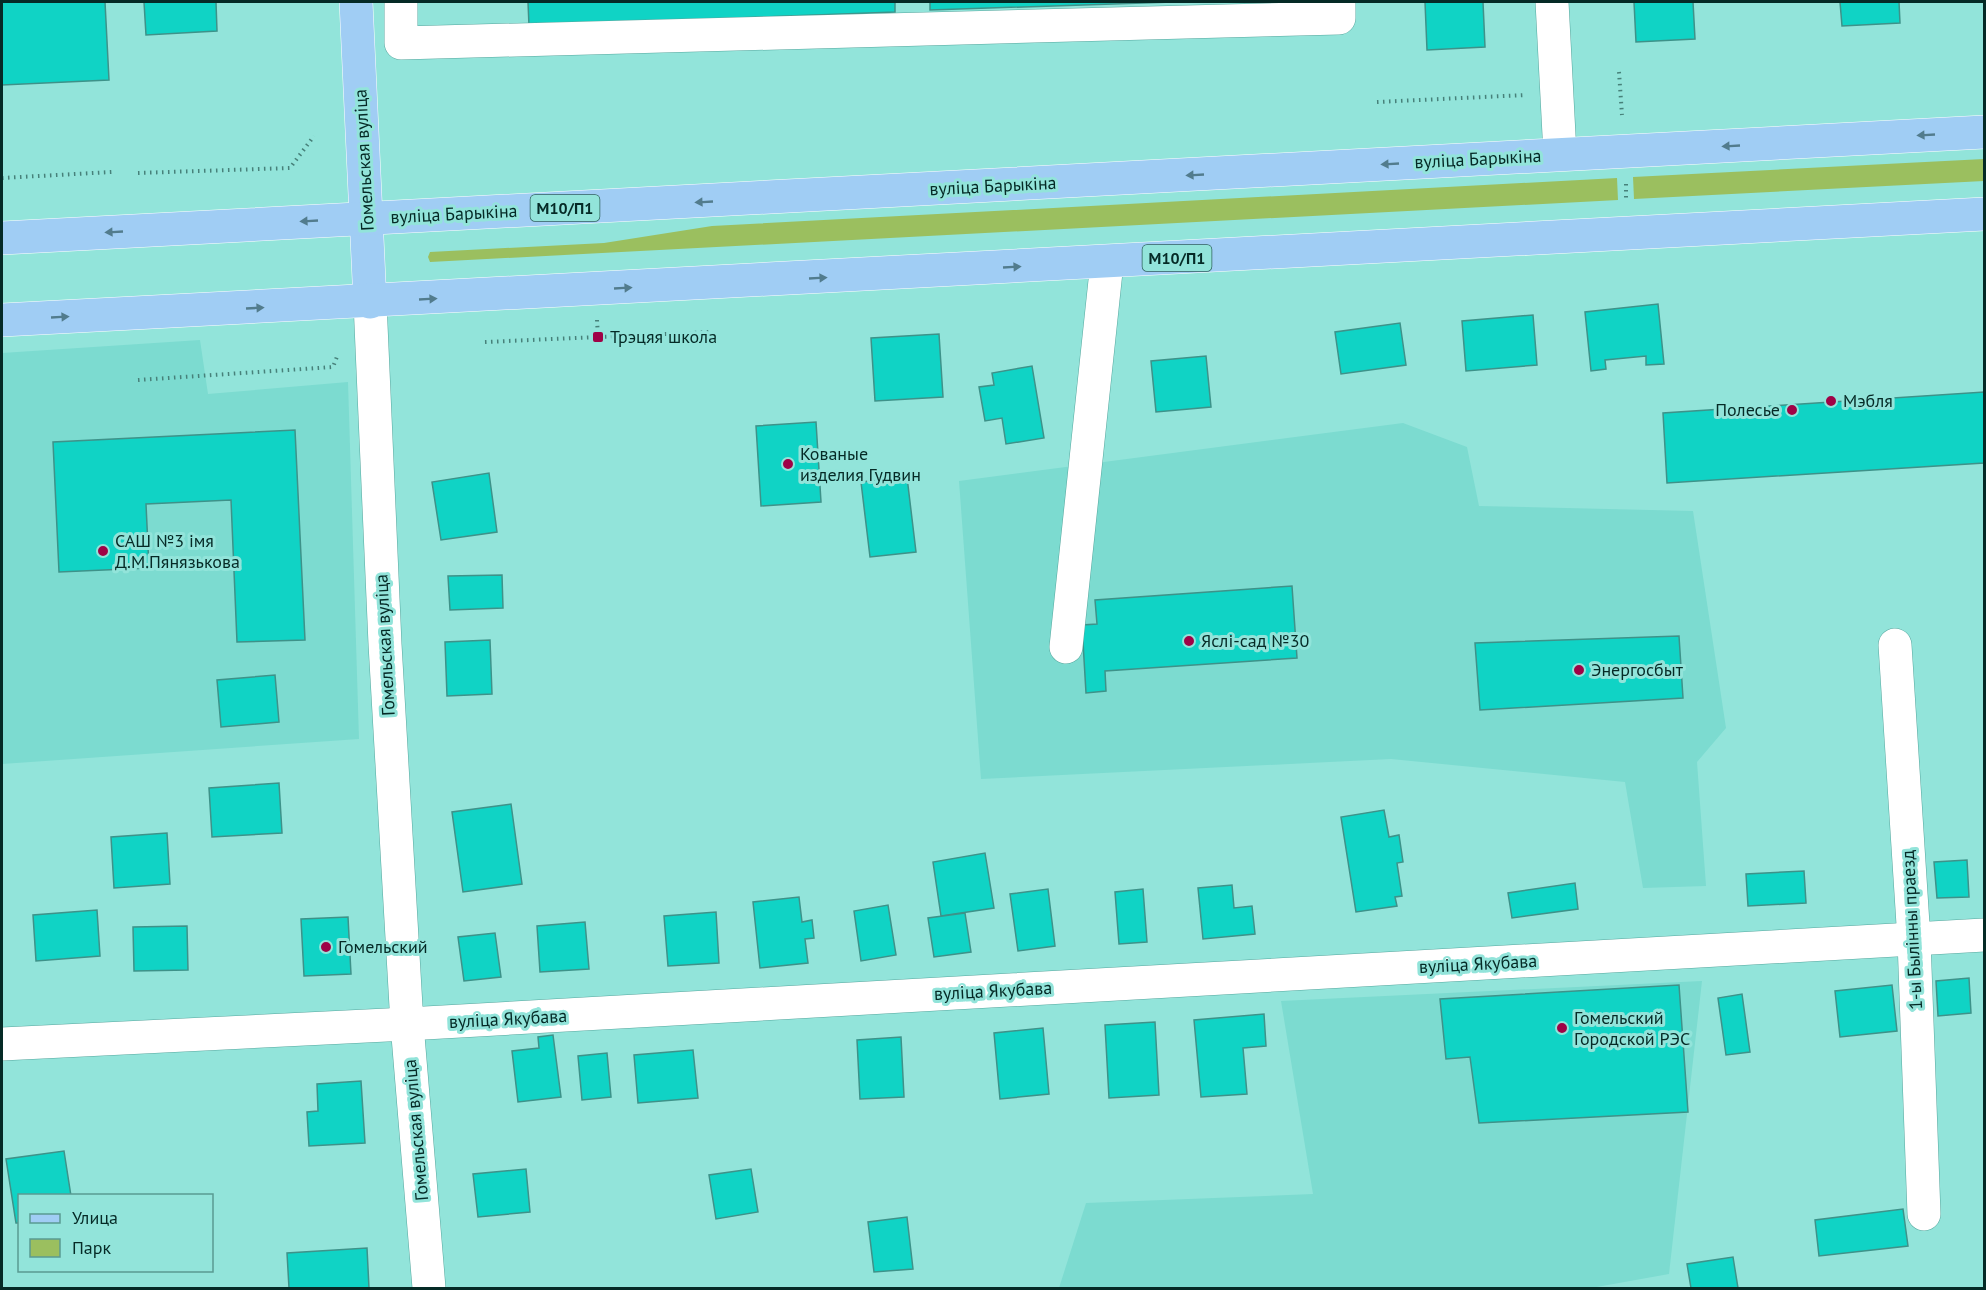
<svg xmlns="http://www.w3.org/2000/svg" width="1986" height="1290" font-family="'PT Sans',sans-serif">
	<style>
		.built { fill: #7cdbd0 }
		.green { fill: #9bbf5f }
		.building { fill: #10d3c5; stroke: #3e9289; stroke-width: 1.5 }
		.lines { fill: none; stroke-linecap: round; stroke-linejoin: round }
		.minor-casing { stroke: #55a79e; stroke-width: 34 }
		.major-casing { stroke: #fff; stroke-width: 34 }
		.path { stroke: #47817a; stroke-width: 4; stroke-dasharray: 1.5 4.5; stroke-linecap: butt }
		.minor { stroke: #fff; stroke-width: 33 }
		.major { stroke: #a0cdf4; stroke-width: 33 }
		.oneway { fill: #527c8d }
		.poi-dot { fill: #9f0246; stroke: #92e4da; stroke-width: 2 }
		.labels { text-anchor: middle; stroke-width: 6; stroke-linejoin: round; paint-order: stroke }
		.shield { fill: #92e4da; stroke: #2f625c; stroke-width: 1.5 }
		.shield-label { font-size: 16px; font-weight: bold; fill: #052a26 }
		.street-label { font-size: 18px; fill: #052a26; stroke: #92e4da }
		.poi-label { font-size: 18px; fill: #052a26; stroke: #92e4da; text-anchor: start }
	</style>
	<rect width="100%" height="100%" fill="#92e4da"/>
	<g class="built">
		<polygon points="200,340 208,394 348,382 359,739 2,764 2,353"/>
		<polygon points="1403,423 1467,447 1479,506 1693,511 1726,728 1697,762 1706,886 1643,888 1625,782 1391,759 981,779 959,481"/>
		<polygon points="1702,981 1669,1274 1591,1288 1059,1288 1086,1203 1313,1194 1281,1001"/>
	</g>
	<g class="green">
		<polygon points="1984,159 1984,181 1634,199 1633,177"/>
		<polygon points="1617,178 1618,200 430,262 428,257 430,252 604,243 712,226"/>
	</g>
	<g class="building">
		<polygon points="2,2 105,2 109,80 2,85"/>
		<polygon points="144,2 216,2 217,31 146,35"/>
		<polygon points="528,2 895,2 895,12 529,26"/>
		<polygon points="930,2 1173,2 930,10"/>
		<polygon points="1425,2 1483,2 1485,47 1427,50"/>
		<polygon points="1634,2 1693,2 1695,39 1636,42"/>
		<polygon points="1840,2 1899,2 1900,23 1842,26"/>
		<polygon points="1658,304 1664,364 1646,365 1646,356 1605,360 1606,369 1591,371 1585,312"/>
		<polygon points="1533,315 1537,365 1466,371 1462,321"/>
		<polygon points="1400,323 1406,365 1341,374 1335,332"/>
		<polygon points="939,334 943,397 875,401 871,338"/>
		<polygon points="1206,356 1211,407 1156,412 1151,361"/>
		<polygon points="1032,366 1044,438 1006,444 1002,418 985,421 979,387 994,385 992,373"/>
		<polygon points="1984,392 1984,463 1667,483 1663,413"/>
		<polygon points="816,422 821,502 761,506 756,426"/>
		<polygon points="295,430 305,640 237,642 231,500 146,504 149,568 59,572 53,442"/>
		<polygon points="489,473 497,532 441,540 432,482"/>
		<polygon points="907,477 916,552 870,557 861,482"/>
		<polygon points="502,575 503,608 450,610 448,576"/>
		<polygon points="1292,586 1297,658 1105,671 1106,691 1086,693 1082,625 1097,624 1095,600"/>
		<polygon points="1679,636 1683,698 1480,710 1475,643"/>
		<polygon points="490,640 492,694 447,696 445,642"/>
		<polygon points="275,675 279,722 221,727 217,680"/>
		<polygon points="279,783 282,833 212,837 209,788"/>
		<polygon points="511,804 522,884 463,892 452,812"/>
		<polygon points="1384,810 1389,837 1399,835 1403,862 1397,863 1402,896 1395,897 1397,906 1356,912 1341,817"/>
		<polygon points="167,833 170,884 114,888 111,837"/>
		<polygon points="985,853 994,908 941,916 933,862"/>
		<polygon points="1967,860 1969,897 1937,898 1934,862"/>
		<polygon points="1804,871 1806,903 1748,906 1746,874"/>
		<polygon points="1575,883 1578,909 1512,918 1508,893"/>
		<polygon points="1232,885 1234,908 1252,906 1255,934 1203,939 1198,888"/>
		<polygon points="1048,889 1055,946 1018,951 1010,894"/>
		<polygon points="1143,889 1147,942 1119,944 1115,892"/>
		<polygon points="799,897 802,922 812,920 814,938 805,939 808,963 760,968 753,902"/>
		<polygon points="888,905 896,955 861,961 854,911"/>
		<polygon points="97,910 100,956 36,961 33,915"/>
		<polygon points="716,912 719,963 668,966 664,916"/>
		<polygon points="965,913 971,952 934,957 928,918"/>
		<polygon points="348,917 351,974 304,976 301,919"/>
		<polygon points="585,922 589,969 540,972 537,926"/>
		<polygon points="187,926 188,970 134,971 133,927"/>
		<polygon points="495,933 501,977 464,981 458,937"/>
		<polygon points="1969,978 1971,1013 1938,1016 1936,981"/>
		<polygon points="1679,985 1688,1112 1479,1123 1470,1057 1446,1059 1440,999"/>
		<polygon points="1892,985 1897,1031 1840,1037 1835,991"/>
		<polygon points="1742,994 1750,1052 1726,1055 1718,998"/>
		<polygon points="1264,1014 1266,1046 1243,1048 1247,1094 1201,1097 1194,1020"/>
		<polygon points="1155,1022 1159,1095 1109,1098 1105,1025"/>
		<polygon points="1043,1028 1049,1094 1000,1099 994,1033"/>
		<polygon points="553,1035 561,1097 518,1102 512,1051 539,1048 538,1037"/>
		<polygon points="901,1037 904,1097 860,1099 857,1040"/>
		<polygon points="693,1050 698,1098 638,1103 634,1055"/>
		<polygon points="607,1053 611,1097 582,1100 578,1056"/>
		<polygon points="361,1081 365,1143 309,1146 307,1112 318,1111 317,1084"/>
		<polygon points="64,1151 71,1196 20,1196 20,1223 16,1223 6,1159"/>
		<polygon points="526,1169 530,1212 478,1217 473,1174"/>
		<polygon points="751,1169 758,1212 716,1219 709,1175"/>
		<polygon points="1903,1209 1908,1246 1819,1256 1815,1220"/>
		<polygon points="907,1217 913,1269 874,1272 868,1222"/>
		<polygon points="367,1248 369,1288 289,1288 287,1253"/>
		<polygon points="1733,1257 1738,1288 1691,1288 1687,1264"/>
	</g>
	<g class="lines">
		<defs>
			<g id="minor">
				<polyline points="401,2 401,43 1339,18 1339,2"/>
				<polyline points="1552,2 1560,154"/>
				<polyline points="370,302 385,644 407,1024 429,1288"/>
				<polyline points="1895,645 1914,940 1924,1214"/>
				<polyline points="1066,647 1107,262"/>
				<polyline points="2,1044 407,1024 1984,935"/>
			</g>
			<g id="major">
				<polyline points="356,2 370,302"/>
				<polyline points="2,238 1984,132"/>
				<polyline points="2,320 1984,214"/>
			</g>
		</defs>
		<use href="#minor" class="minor-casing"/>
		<use href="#major" class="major-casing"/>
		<g class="path">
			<polyline points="1619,72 1622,115"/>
			<polyline points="1377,102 1526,95"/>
			<polyline points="138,173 290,168 314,136"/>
			<polyline points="2,178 112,172"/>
			<polyline points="1626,184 1626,200"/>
			<polyline points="597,320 598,337"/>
			<polyline points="485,342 711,332"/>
			<polyline points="138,380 333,367 338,354"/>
		</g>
		<use href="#minor" class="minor"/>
		<use href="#major" class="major"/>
	</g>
	<defs><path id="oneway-solid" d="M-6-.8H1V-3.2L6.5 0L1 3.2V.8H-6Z" transform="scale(1.5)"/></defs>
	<g class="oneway">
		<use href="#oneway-solid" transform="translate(1926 135) rotate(177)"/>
		<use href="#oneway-solid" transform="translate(1731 146) rotate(177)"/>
		<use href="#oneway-solid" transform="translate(1390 164) rotate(177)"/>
		<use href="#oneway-solid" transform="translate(1195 175) rotate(177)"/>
		<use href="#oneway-solid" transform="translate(704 202) rotate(177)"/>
		<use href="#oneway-solid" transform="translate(309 221) rotate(177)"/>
		<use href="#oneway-solid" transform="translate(114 232) rotate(177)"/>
		<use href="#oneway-solid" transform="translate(1012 267) rotate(-3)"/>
		<use href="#oneway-solid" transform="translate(818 278) rotate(-3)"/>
		<use href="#oneway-solid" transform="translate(623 288) rotate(-3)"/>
		<use href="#oneway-solid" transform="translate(428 299) rotate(-3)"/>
		<use href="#oneway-solid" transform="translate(255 308) rotate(-3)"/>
		<use href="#oneway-solid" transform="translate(60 317) rotate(-3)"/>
	</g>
	<g class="poi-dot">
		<rect x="592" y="331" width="12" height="12" rx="3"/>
		<circle cx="1831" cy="401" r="6"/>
		<circle cx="1792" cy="410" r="6"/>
		<circle cx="788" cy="464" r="6"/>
		<circle cx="103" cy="551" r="6"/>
		<circle cx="1189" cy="641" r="6"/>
		<circle cx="1579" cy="670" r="6"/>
		<circle cx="326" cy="947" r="6"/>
		<circle cx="1562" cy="1028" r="6"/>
	</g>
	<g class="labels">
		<g class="shield">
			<rect x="530.5" y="195" width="69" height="26" rx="4.5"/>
			<rect x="1142.5" y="245" width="69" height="26" rx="4.5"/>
		</g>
		<g class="shield-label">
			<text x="565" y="214">М10/П1</text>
			<text x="1177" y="264">М10/П1</text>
		</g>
		<g class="street-label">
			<text transform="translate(1478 159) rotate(-3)" y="6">вуліца Барыкіна</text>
			<text transform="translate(364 160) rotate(-93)" y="6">Гомельская вуліца</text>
			<text transform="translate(993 186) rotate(-3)" y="6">вуліца Барыкіна</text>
			<text transform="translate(454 214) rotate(-3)" y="6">вуліца Барыкіна</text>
			<text transform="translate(385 645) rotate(-93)" y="6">Гомельская вуліца</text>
			<text transform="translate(1912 930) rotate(-93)" y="6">1-ы Былінны праезд</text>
			<text transform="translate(1478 964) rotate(-3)" y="6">вуліца Якубава</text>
			<text transform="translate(993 991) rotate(-3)" y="6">вуліца Якубава</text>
			<text transform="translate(508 1019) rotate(-3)" y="6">вуліца Якубава</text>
			<text transform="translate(416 1130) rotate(-95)" y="6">Гомельская вуліца</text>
		</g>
		<g class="poi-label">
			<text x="610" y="343">Трэцяя школа</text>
			<text x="1843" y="407">Мэбля</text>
			<text x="1780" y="416" text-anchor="end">Полесье</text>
			<text x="800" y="460">Кованые<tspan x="800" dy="21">изделия Гудвин</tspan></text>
			<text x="115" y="547">САШ №3 імя<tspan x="115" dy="21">Д.М.Пянязькова</tspan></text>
			<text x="1201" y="647">Яслі-сад №30</text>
			<text x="1591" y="676">Энергосбыт</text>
			<text x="338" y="953">Гомельский</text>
			<text x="1574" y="1024">Гомельский<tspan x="1574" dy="21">Городской РЭС</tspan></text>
		</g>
	</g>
	<rect width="1986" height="1290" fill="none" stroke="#052a26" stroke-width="6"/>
	<rect x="18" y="1194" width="195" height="78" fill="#92e4da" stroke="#5a9a92" stroke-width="1.5"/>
	<rect x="30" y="1214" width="30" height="9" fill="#a0cdf4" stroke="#5a9a92" stroke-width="1.5"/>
	<text x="72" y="1224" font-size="18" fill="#052a26">Улица</text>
	<rect x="30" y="1239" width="30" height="18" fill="#9bbf5f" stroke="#5a9a92" stroke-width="1.5"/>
	<text x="72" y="1254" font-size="18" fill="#052a26">Парк</text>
</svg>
